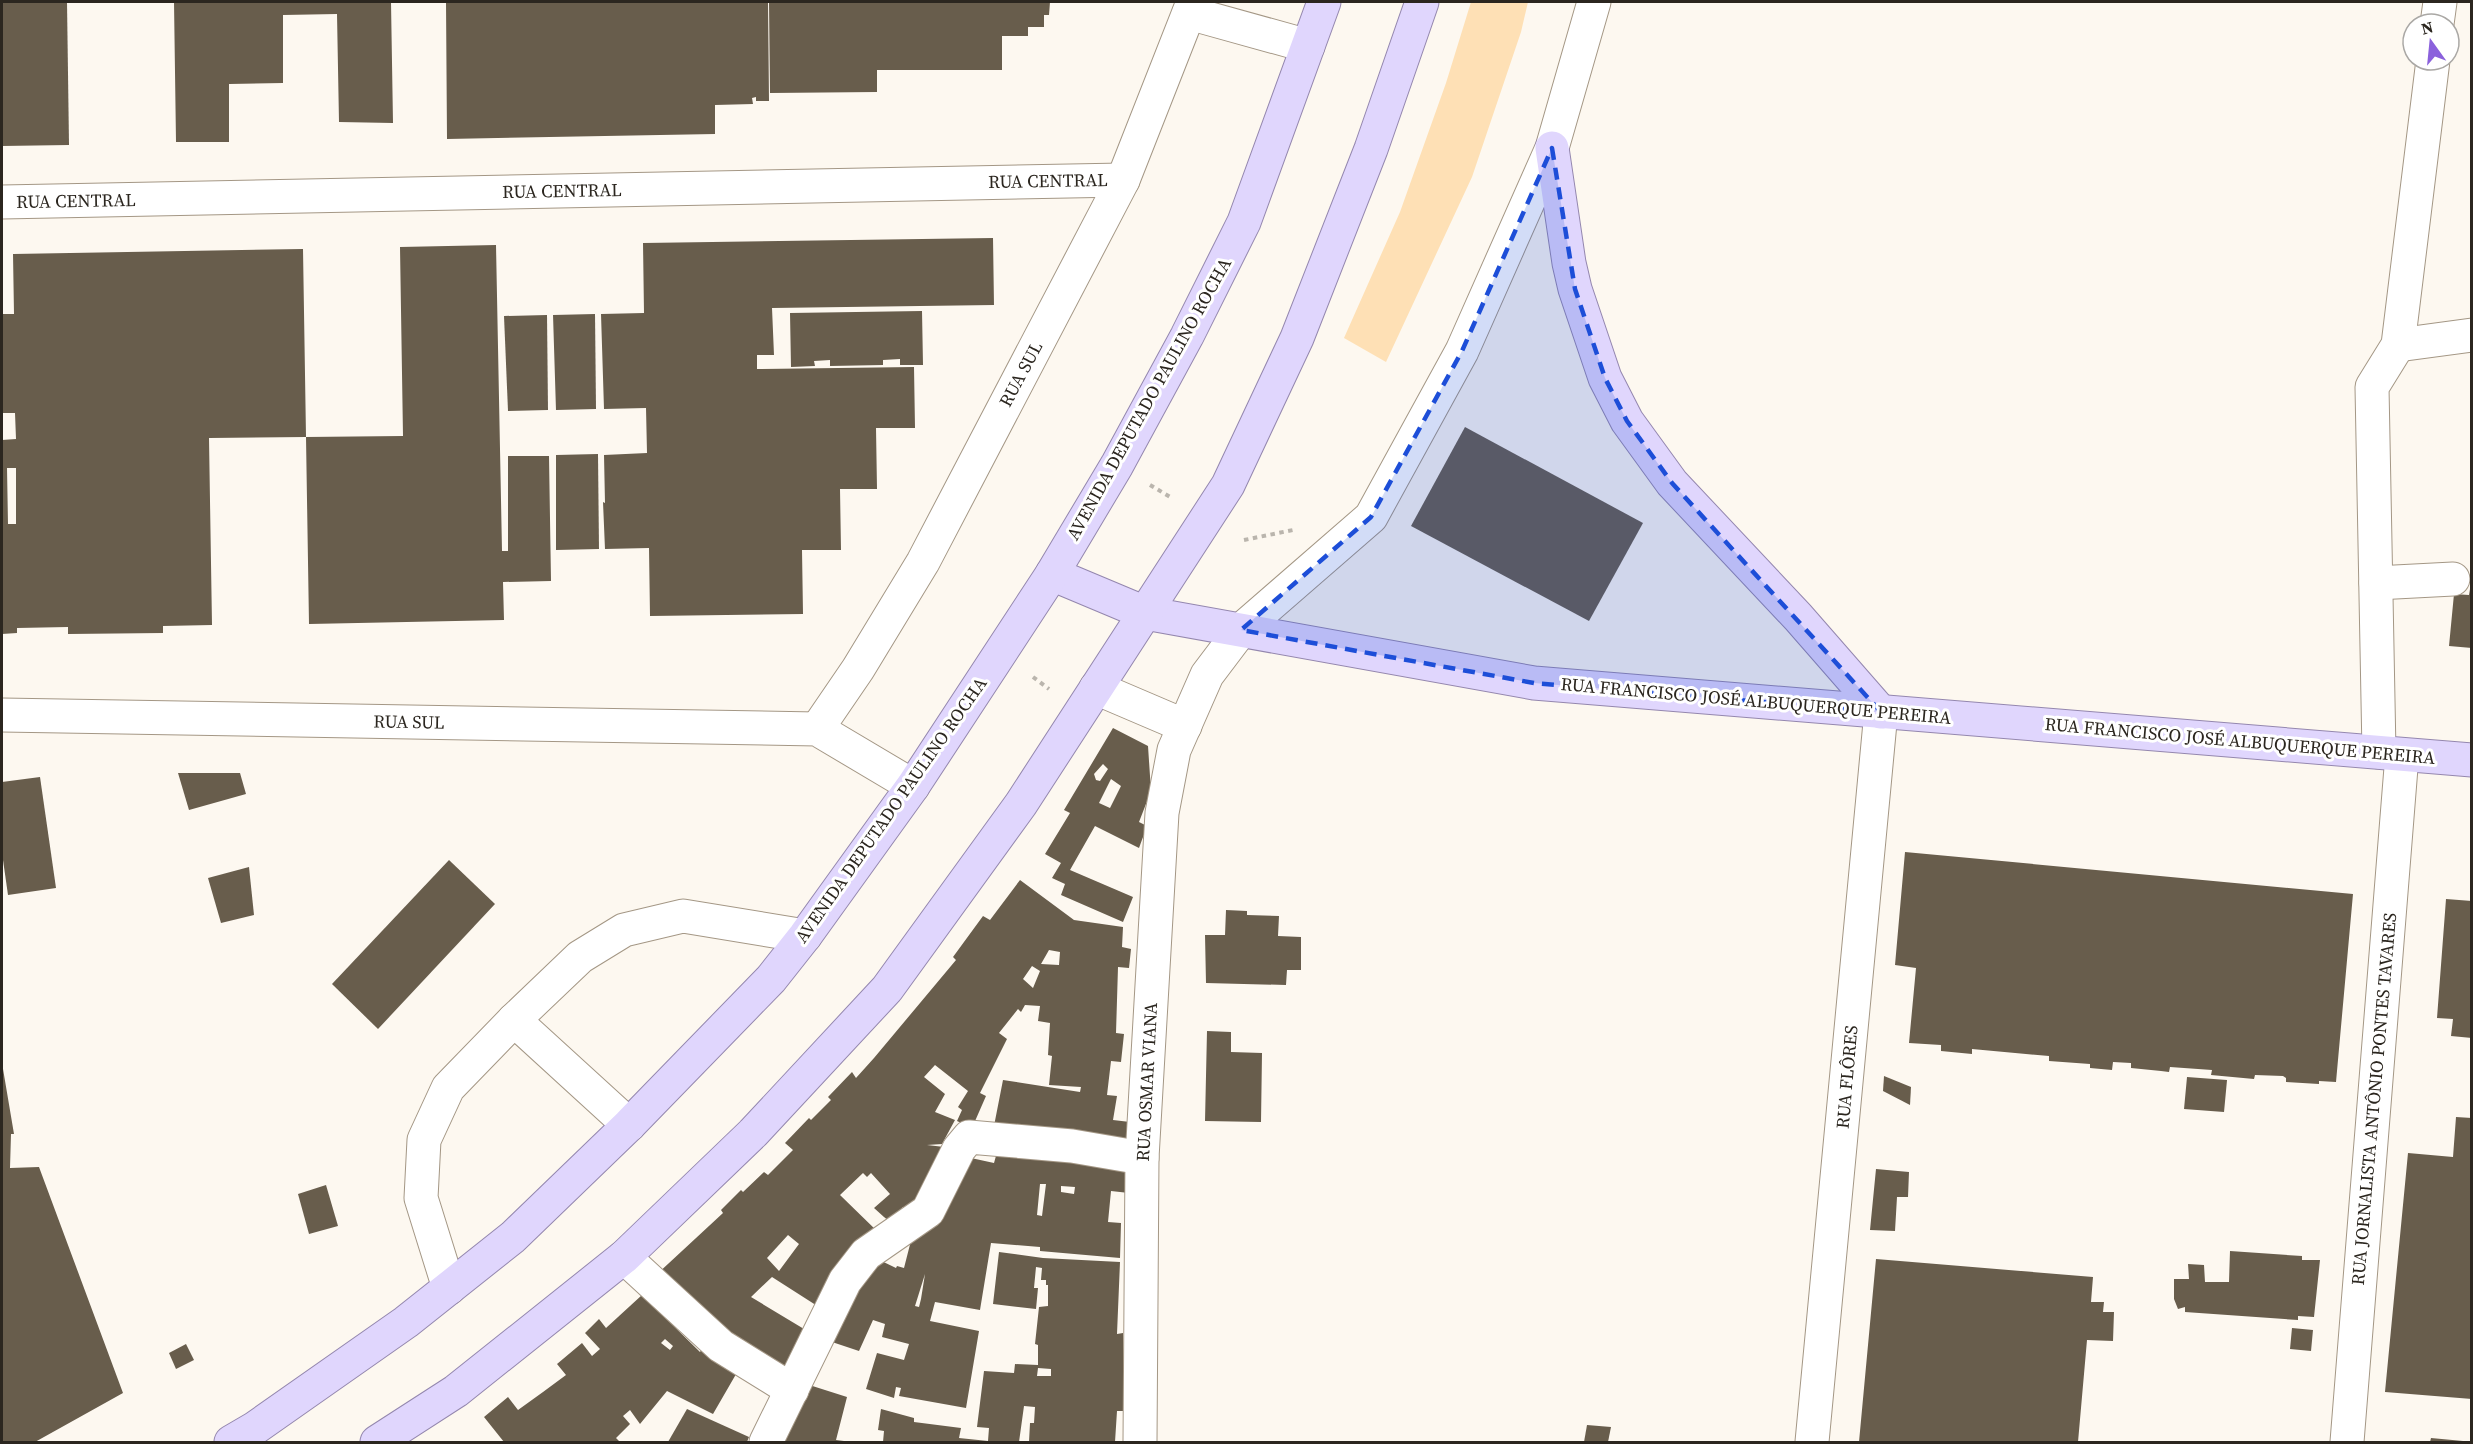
<svg xmlns="http://www.w3.org/2000/svg" width="2473" height="1444" font-family="'Source Serif 4',serif">
	<style>
		.green { fill: #fee0b5 }
		.building { fill: #685d4c; fill-rule: evenodd }
		.lines { fill: none; stroke-linecap: round; stroke-linejoin: round }
		.minor-casing { stroke: #a49785; stroke-width: 35 }
		.major-casing { stroke: #9487ae; stroke-width: 35 }
		.path { stroke: #bab5ad; stroke-width: 4; stroke-dasharray: 4.5 4.5; stroke-linecap: butt }
		.minor { stroke: #fff; stroke-width: 33 }
		.major { stroke: #e0d6fd; stroke-width: 33 }
		.marked { fill: #1d4ed8; fill-opacity: 0.2; stroke: #1d4ed8; stroke-width: 4.5; stroke-dasharray: 12 8; stroke-linejoin: round }
		.labels { text-anchor: middle; stroke-width: 6; stroke-linejoin: round; paint-order: stroke }
		.street-label { font-size: 18px; fill: #2b261f; stroke: #fff }
	</style>
	<rect width="100%" height="100%" fill="#fdf8f0"/>
	<polygon class="green" points="1471,2 1528,2 1521,32 1472,177 1386,362 1344,338 1400,212 1446,83"/>
	<g class="building">
		<polygon points="2,2 67,2 69,145 2,146"/>
		<polygon points="174,2 391,2 393,123 339,122 337,14 283,15 283,83 229,84 229,142 176,142"/>
		<polygon points="446,2 768,2 769,101 756,101 756,97 752,98 753,104 715,105 715,134 447,139"/>
		<polygon points="769,2 1050,2 1049,15 1044,15 1044,27 1028,27 1028,36 1002,36 1002,70 877,70 877,92 770,93"/>
		<polygon points="993,238 994,305 772,308 774,355 757,355 757,369 914,367 915,428 876,428 877,489 840,489 841,550 802,550 803,614 650,616 649,548 605,549 603,502 605,503 604,455 647,453 646,408 604,409 601,314 644,313 643,243"/>
		<polygon points="496,245 502,551 508,551 508,456 549,456 551,581 503,582 504,620 309,624 306,437 403,436 400,247"/>
		<path d="M303,249L306,437L209,438L212,625L163,626V633L68,634V627L17,628V633L2,634V440L16,439L15,413H2V314H14L13,254ZM7,468H16V524H8Z"/>
		<polygon points="922,311 923,365 900,365 900,359 883,360 883,365 830,366 830,360 814,361 815,366 791,367 790,313"/>
		<polygon points="595,314 596,409 556,410 553,315"/>
		<polygon points="547,315 548,410 508,411 504,316"/>
		<polygon points="1465,427 1643,523 1589,621 1411,526"/>
		<polygon points="598,454 599,549 556,550 556,455"/>
		<polygon points="2470,589 2472,648 2449,646 2454,594 2469,595"/>
		<path d="M1113,728L1148,746L1151,791L1139,822L1147,826L1139,848L1095,826L1070,870L1133,897L1123,922L1061,895L1065,884L1052,878L1061,863L1045,854L1070,813L1064,810ZM1103,764L1108,769L1100,781L1096,780L1094,774ZM1111,779L1121,786L1110,808L1099,803Z"/>
		<polygon points="178,773 240,773 246,794 189,810"/>
		<polygon points="40,777 56,888 8,895 2,853 2,782"/>
		<polygon points="1905,852 2353,894 2336,1082 2319,1081 2319,1084 2286,1082 2286,1078 2283,1076 2255,1075 2254,1079 2211,1075 2212,1070 2170,1067 2169,1072 2161,1071 2131,1068 2131,1063 2113,1062 2112,1070 2090,1068 2090,1064 2049,1061 2049,1056 1972,1049 1972,1054 1941,1051 1941,1045 1909,1043 1916,968 1895,965"/>
		<polygon points="449,860 495,904 378,1029 332,984"/>
		<polygon points="249,867 254,915 221,923 208,878"/>
		<path d="M1020,880L1074,920L1123,927L1122,947L1131,949L1129,968L1118,967L1116,1033L1124,1034L1121,1062L1111,1061L1107,1095L1117,1096L1113,1120L1130,1122L1129,1148L993,1131L1003,1080L1080,1092L1081,1087L1049,1085L1052,1056L1048,1055L1050,1023L1038,1021L1040,1006L1025,1005L1021,1012L1018,1009L999,1033L1007,1039L980,1093L986,1096L972,1128L957,1121L962,1110L958,1107L968,1091L935,1065L924,1077L945,1094L935,1112L955,1120L942,1144L927,1145L953,1148L917,1217L903,1207L889,1221L884,1217L874,1208L890,1194L871,1173L867,1177L863,1173L840,1195L879,1233L822,1309L772,1277L751,1297L809,1332L790,1376L655,1276L723,1213L721,1210L741,1190L743,1192L764,1172L768,1175L793,1150L785,1143L809,1118L811,1120L831,1100L828,1097L852,1072L856,1078L874,1058L956,960L953,957L983,916L990,920ZM1049,950L1060,952L1059,965L1041,964ZM1032,966L1040,971L1033,988L1023,979ZM788,1235L799,1244L779,1271L767,1258Z"/>
		<polygon points="2446,899 2472,901 2472,1038 2451,1036 2453,1019 2437,1018"/>
		<polygon points="1226,910 1247,911 1247,915 1279,916 1278,936 1301,937 1301,970 1287,970 1286,985 1206,983 1205,935 1225,935"/>
		<polygon points="1207,1031 1231,1032 1231,1052 1262,1053 1261,1122 1205,1121"/>
		<polygon points="2,1063 14,1134 11,1134 10,1168 39,1167 123,1393 35,1442 2,1442"/>
		<polygon points="1884,1076 1911,1087 1910,1105 1883,1091"/>
		<polygon points="2187,1077 2227,1080 2224,1112 2184,1109"/>
		<polygon points="2456,1117 2472,1118 2472,1399 2385,1392 2408,1153 2453,1157"/>
		<path d="M999,1145L1131,1157L1129,1193L1111,1191L1108,1222L1121,1223L1120,1258L1040,1251V1247L991,1243L980,1310L935,1302L930,1321L979,1331L966,1408L899,1396L901,1388L896,1387L894,1398L866,1389L877,1353L904,1360L909,1344L882,1337L885,1324L873,1320L859,1351L826,1340L869,1255L896,1268L897,1266L904,1268L916,1221L971,1158L994,1163ZM1040,1184H1046L1042,1216L1037,1215ZM1061,1186L1075,1187L1074,1194L1061,1192ZM925,1274L921,1299L919,1307L915,1306Z"/>
		<polygon points="1876,1169 1909,1172 1908,1197 1897,1197 1895,1231 1870,1230"/>
		<polygon points="326,1185 338,1226 309,1234 298,1194"/>
		<polygon points="2230,1251 2302,1256 2302,1260 2320,1260 2314,1317 2298,1316 2298,1320 2185,1312 2185,1307 2178,1309 2174,1299 2174,1279 2189,1279 2188,1264 2204,1265 2205,1282 2229,1282"/>
		<path d="M999,1252L1043,1258L1120,1262L1117,1334L1123,1333L1124,1411H1117L1115,1442H1029L1030,1423H1034L1035,1407L1024,1406L1019,1442H883L884,1431L878,1430L881,1409L914,1418V1422L961,1428L959,1438L988,1441L989,1428L977,1427L984,1371L1014,1373L1015,1364L1038,1365V1345L1035,1344L1039,1307L1048,1306V1285H1046V1280H1041L1042,1268L1036,1267L1034,1288H1038L1036,1309L993,1304ZM1038,1368L1051,1369V1376H1037Z"/>
		<polygon points="1876,1259 2093,1277 2091,1302 2104,1302 2103,1312 2114,1312 2113,1341 2087,1340 2078,1442 1859,1442"/>
		<path d="M642,1295L700,1352L702,1349L739,1369L713,1414L667,1391L640,1424L630,1410L623,1416L630,1424L616,1438L620,1442H504L484,1417L508,1397L518,1410L543,1392L566,1375L557,1364L582,1343L592,1356L600,1349L585,1333L599,1319L606,1328ZM665,1339L673,1346L670,1350L661,1343Z"/>
		<polygon points="2292,1328 2313,1330 2311,1351 2290,1349"/>
		<polygon points="186,1344 194,1360 176,1369 169,1353"/>
		<polygon points="803,1383 847,1397 836,1440 852,1442 780,1442"/>
		<polygon points="687,1409 749,1437 747,1442 668,1442"/>
		<polygon points="1587,1425 1611,1427 1608,1442 1584,1442"/>
		<polygon points="2431,1438 2463,1441 2463,1442 2430,1442"/>
	</g>
	<g class="lines">
		<defs>
			<g id="minor">
				<polyline points="1189,13 1308,46"/>
				<polyline points="2437,24 2440,2"/>
				<polyline points="2,202 1123,180"/>
				<polyline points="2398,345 2472,335"/>
				<polyline points="2376,583 2453,579"/>
				<polyline points="1096,688 1185,726"/>
				<polyline points="2,715 817,729 913,786"/>
				<polyline points="817,729 858,669 923,562 1123,180 1193,2"/>
				<polyline points="2379,752 2372,387 2398,345 2433,60"/>
				<polyline points="514,1020 629,1125"/>
				<polyline points="624,1257 721,1346 792,1390"/>
				<polyline points="449,1288 421,1198 424,1140 448,1088 514,1020 580,957 624,930 683,916 805,936"/>
				<polyline points="766,1442 845,1281 866,1254 928,1211 959,1149 969,1137 1072,1146 1142,1158"/>
				<polyline points="1140,1442 1142,1158 1162,813 1174,750 1207,675 1241,630 1371,517 1462,351 1552,148 1594,2"/>
				<polyline points="1812,1442 1881,712"/>
				<polyline points="2347,1442 2402,755"/>
			</g>
			<g id="major">
				<polyline points="1552,148 1569,263 1575,289 1605,378 1627,421 1672,483 1798,617 1881,712"/>
				<polyline points="1052,574 1145,613 1534,683 2472,760"/>
				<polyline points="231,1442 255,1428 406,1322 513,1237 629,1125 771,979 805,936 913,786 1052,574 1117,465 1187,336 1244,222 1324,2"/>
				<polyline points="377,1442 456,1391 624,1257 753,1133 887,989 1021,804 1228,485 1297,338 1371,149 1422,2"/>
			</g>
		</defs>
		<use href="#minor" class="minor-casing"/>
		<use href="#major" class="major-casing"/>
		<g class="path">
			<polyline points="1150,485 1172,498"/>
			<polyline points="1244,540 1293,530"/>
			<polyline points="1033,677 1049,689"/>
		</g>
		<use href="#minor" class="minor"/>
		<use href="#major" class="major"/>
	</g>
	<path class="marked" d="M1552,148L1575,289L1605,378L1627,421L1672,483L1881,712L1534,683L1241,630L1371,517L1462,351Z"/>
	<g class="labels">
		<g class="street-label">
			<text transform="translate(1048 181) rotate(-1)" y="6">RUA CENTRAL</text>
			<text transform="translate(562 191) rotate(-1)" y="6">RUA CENTRAL</text>
			<text transform="translate(76 201) rotate(-1)" y="6">RUA CENTRAL</text>
			<text transform="translate(1021 374) rotate(-62)" y="6">RUA SUL</text>
			<text transform="translate(1149 399) rotate(-61)" y="6">AVENIDA DEPUTADO PAULINO ROCHA</text>
			<text transform="translate(1756 701) rotate(5)" y="6">RUA FRANCISCO JOSÉ ALBUQUERQUE PEREIRA</text>
			<text transform="translate(409 722) rotate(1)" y="6">RUA SUL</text>
			<text transform="translate(2240 741) rotate(5)" y="6">RUA FRANCISCO JOSÉ ALBUQUERQUE PEREIRA</text>
			<text transform="translate(891 810) rotate(-55)" y="6">AVENIDA DEPUTADO PAULINO ROCHA</text>
			<text transform="translate(1847 1077) rotate(-85)" y="6">RUA FLÔRES</text>
			<text transform="translate(1147 1082) rotate(-87)" y="6">RUA OSMAR VIANA</text>
			<text transform="translate(2374 1099) rotate(-85)" y="6">RUA JORNALISTA ANTÔNIO PONTES TAVARES</text>
		</g>
	</g>
	<rect width="2473" height="1444" fill="none" stroke="#2b261f" stroke-width="6"/>
	<g transform="translate(2431 42) rotate(345)"><circle r="28" fill="#ffffff" stroke="#aaa8a5" stroke-width="1.5"/>
	<path d="M0-4.5L10 22L0 15L-10 22Z" fill="#8b61dc"/>
	<text y="-9" font-size="16" font-weight="bold" text-anchor="middle" fill="#2b261f">N</text>
	</g>
</svg>
